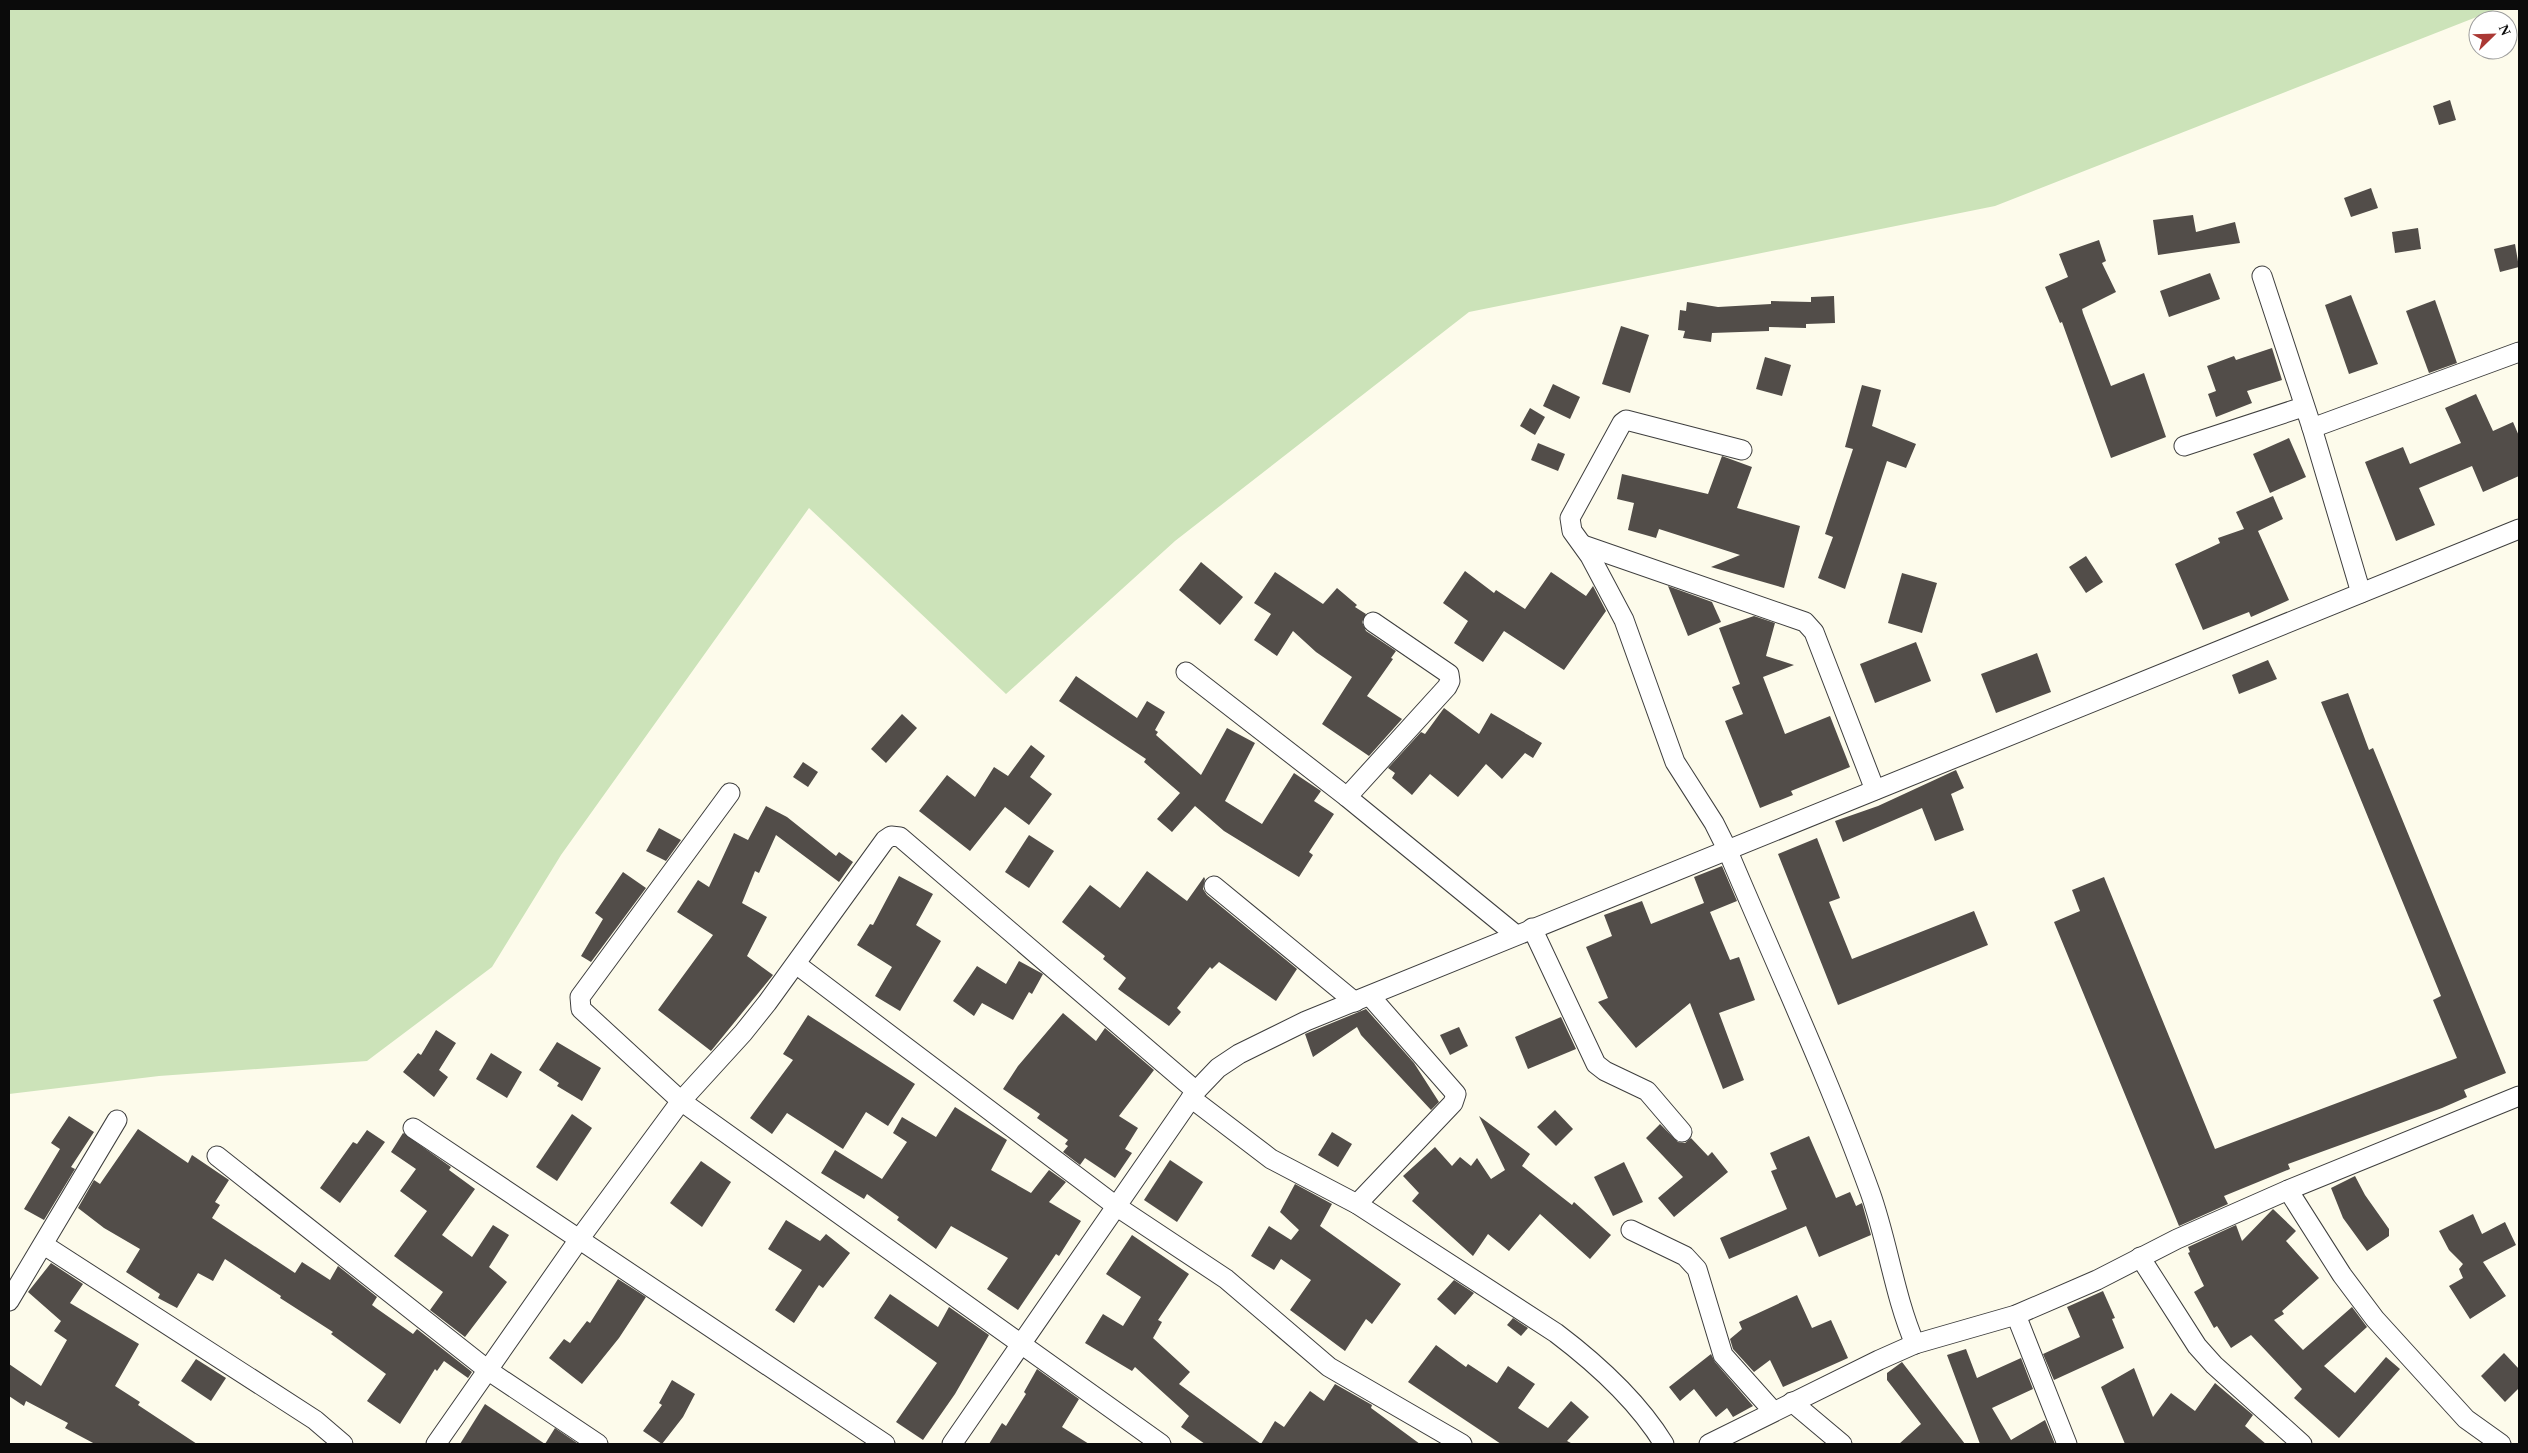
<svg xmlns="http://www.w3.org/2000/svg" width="2528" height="1453" font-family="'Times New Roman',serif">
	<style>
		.green { fill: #cce3b9 }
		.building { fill: #524d49 }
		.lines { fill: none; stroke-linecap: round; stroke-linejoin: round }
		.minor-casing { stroke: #3e3e3e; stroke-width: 21 }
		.minor { stroke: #fff; stroke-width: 19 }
	</style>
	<rect width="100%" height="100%" fill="#fdfbeb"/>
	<polygon class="green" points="9,9 2497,9 1995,206 1469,312 1175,541 1006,694 809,508 561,855 492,967 367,1061 159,1076 9,1094"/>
	<g class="building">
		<polygon points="2450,100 2456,120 2439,125 2433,106"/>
		<polygon points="2371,188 2378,208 2351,217 2344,198"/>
		<polygon points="2193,215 2196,232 2235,222 2240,243 2158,255 2153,220"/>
		<polygon points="2418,228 2421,249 2395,253 2392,232"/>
		<polygon points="2099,240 2106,261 2102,263 2116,292 2082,309 2083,313 2111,386 2144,373 2166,437 2111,458 2062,322 2060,323 2045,287 2068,277 2059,254"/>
		<polygon points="2515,244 2519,267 2500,272 2494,249"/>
		<polygon points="2210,273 2220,299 2169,317 2160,291"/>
		<polygon points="2351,295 2378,364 2349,374 2325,305"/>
		<polygon points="1834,296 1835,323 1806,324 1806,328 1769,327 1769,331 1712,333 1711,342 1683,338 1685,331 1678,330 1680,310 1686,311 1687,302 1718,307 1771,304 1771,301 1811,302 1811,297"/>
		<polygon points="2435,300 2457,363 2429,373 2406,311"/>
		<polygon points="1621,326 1649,335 1630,393 1602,384"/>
		<polygon points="2272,348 2282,380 2247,391 2252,403 2216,417 2208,394 2216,391 2207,366 2234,356 2236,360"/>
		<polygon points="1765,357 1791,365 1782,396 1756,389"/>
		<polygon points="1553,384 1580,397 1570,419 1543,406"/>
		<polygon points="1862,385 1881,390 1872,426 1916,444 1906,468 1887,461 1845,589 1818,578 1833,537 1825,534 1853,449 1845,447"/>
		<polygon points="2476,394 2493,431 2513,422 2519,436 2519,476 2483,492 2472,466 2419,488 2435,525 2396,541 2365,462 2403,447 2410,464 2461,443 2445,408"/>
		<polygon points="1530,408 1545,417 1535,435 1520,426"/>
		<polygon points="2289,438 2306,477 2270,493 2253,454"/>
		<polygon points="1538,443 1565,454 1558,471 1531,460"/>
		<polygon points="1722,456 1752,467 1737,508 1800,526 1784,588 1711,567 1740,555 1659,529 1656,538 1628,530 1634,503 1617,499 1622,474 1708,494"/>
		<polygon points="2273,496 2283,519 2258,531 2289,600 2251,617 2249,612 2203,630 2175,564 2220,543 2218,538 2244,529 2236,512"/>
		<polygon points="2086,556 2103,582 2086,593 2069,567"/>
		<polygon points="1201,562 1243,597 1220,625 1179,590"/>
		<polygon points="1465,571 1494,593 1496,590 1525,609 1551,572 1586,596 1593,586 1606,611 1564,670 1504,631 1483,662 1454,643 1468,621 1443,603"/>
		<polygon points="1275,572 1323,604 1337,588 1357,605 1355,607 1366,614 1362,622 1366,631 1396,651 1391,658 1393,659 1367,696 1402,719 1369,756 1322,724 1352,677 1316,652 1293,631 1277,656 1254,640 1271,614 1254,603"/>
		<polygon points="1902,573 1937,583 1922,633 1888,623"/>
		<polygon points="1668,586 1712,602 1721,622 1688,636"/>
		<polygon points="1754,616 1775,623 1766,656 1794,665 1763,677 1785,734 1830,716 1850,767 1791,791 1793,795 1760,808 1725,721 1743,714 1732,687 1740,684 1719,628"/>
		<polygon points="1916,642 1931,681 1875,703 1860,664"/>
		<polygon points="2037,653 2051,692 1996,713 1981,674"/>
		<polygon points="2268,660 2277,679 2239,694 2232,675"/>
		<polygon points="1076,676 1137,718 1147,701 1165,712 1155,730 1158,732 1156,735 1201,775 1227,728 1255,743 1225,801 1262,824 1294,773 1321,791 1314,801 1334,814 1309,852 1313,855 1299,877 1224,831 1195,806 1172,832 1157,819 1180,793 1144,762 1146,759 1059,701"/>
		<polygon points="2348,693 2369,750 2373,748 2506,1073 2464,1090 2467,1097 2442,1108 2288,1164 2290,1169 2224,1196 2228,1204 2179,1226 2054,922 2080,911 2072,890 2104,877 2215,1149 2457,1058 2433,1000 2441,996 2321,702"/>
		<polygon points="1444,708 1479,734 1491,713 1542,743 1533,758 1525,753 1502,779 1486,764 1458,797 1430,774 1412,795 1392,778 1395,773 1388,768 1421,732 1425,734"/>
		<polygon points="902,714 917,728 886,763 871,749"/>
		<polygon points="1031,745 1045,756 1030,777 1052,794 1029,825 1005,807 970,851 919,811 947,775 975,797 994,767 1008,776"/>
		<polygon points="803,762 818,772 808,787 793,777"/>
		<polygon points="1956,770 1964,788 1951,794 1964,830 1935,841 1922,808 1843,842 1835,821 1878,806"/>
		<polygon points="766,806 787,817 836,856 839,852 853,862 839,882 776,835 759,873 755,871 742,903 767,917 747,956 773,975 711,1051 658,1010 713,935 677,912 698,880 709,887 734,833 748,840"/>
		<polygon points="659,828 681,840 666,861 646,851"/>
		<polygon points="1029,835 1054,851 1029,888 1005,872"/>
		<polygon points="1817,838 1840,898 1829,902 1852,959 1974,911 1988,945 1838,1005 1778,854"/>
		<polygon points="1722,866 1737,901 1710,912 1730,960 1739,957 1755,1000 1719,1013 1744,1080 1723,1089 1690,1003 1636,1048 1598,1002 1608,998 1586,947 1612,936 1604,915 1642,901 1651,924 1704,903 1694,877"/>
		<polygon points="1147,871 1187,901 1204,877 1205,879 1203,889 1207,895 1297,969 1276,1001 1219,962 1212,969 1210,967 1177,1008 1181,1012 1169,1026 1118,989 1126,978 1103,959 1105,956 1062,922 1090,885 1120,908"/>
		<polygon points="623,872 646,888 591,962 581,956 603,919 595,913"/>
		<polygon points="899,876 933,894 916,925 941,941 900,1011 875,996 892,967 857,945 870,924 873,925"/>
		<polygon points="1019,961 1043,974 1032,994 1029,992 1013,1020 982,1003 974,1016 953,1001 977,966 1006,984"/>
		<polygon points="1366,1009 1414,1063 1439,1102 1431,1110 1361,1035 1357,1027 1313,1057 1305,1034"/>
		<polygon points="1063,1013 1096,1041 1105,1028 1154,1070 1119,1116 1138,1128 1125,1149 1132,1153 1115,1178 1085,1158 1080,1165 1063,1152 1068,1146 1065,1144 1068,1140 1037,1118 1040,1114 1003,1089 1018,1066"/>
		<polygon points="808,1015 915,1084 888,1126 866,1112 843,1149 787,1113 772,1134 750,1118 793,1060 783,1054"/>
		<polygon points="1561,1017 1576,1049 1528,1069 1515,1037"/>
		<polygon points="1459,1027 1468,1046 1450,1055 1440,1035"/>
		<polygon points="436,1030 456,1043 439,1070 448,1077 434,1097 403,1072 418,1053 421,1055"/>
		<polygon points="557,1042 601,1068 582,1101 557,1086 559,1083 539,1070"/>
		<polygon points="491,1053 522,1072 507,1098 476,1079"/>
		<polygon points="955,1107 1007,1140 991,1170 1031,1193 1049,1170 1066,1182 1049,1202 1081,1221 1059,1256 1056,1254 1018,1310 987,1289 1008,1258 951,1226 936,1249 897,1220 899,1217 867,1194 864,1199 821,1173 835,1150 882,1179 907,1142 893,1133 902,1117 936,1137"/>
		<polygon points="1555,1110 1573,1129 1556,1146 1537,1127"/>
		<polygon points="572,1114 592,1128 557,1181 536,1167"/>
		<polygon points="69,1116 94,1132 71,1167 75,1169 44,1220 24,1209 60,1149 51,1143"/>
		<polygon points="1479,1116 1530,1154 1522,1166 1572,1205 1574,1202 1611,1235 1590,1259 1540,1214 1509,1251 1488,1234 1473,1256 1412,1201 1419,1193 1403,1176 1435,1147 1452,1166 1460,1157 1471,1166 1477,1158 1491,1179 1505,1170"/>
		<polygon points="1660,1124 1678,1142 1685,1143 1691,1138 1708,1156 1712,1152 1728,1172 1674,1217 1658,1198 1683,1177 1646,1138"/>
		<polygon points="138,1129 188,1163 192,1155 229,1180 215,1202 220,1205 212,1218 295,1273 302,1262 330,1280 338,1266 377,1297 372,1305 376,1308 413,1334 417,1329 472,1372 468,1378 444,1361 437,1371 435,1369 400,1424 367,1401 386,1374 331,1334 333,1332 280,1298 281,1296 225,1259 213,1281 198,1273 177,1308 158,1298 160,1294 126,1272 140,1249 104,1228 78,1208 94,1180 100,1184"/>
		<polygon points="367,1130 385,1142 340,1203 320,1188 353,1142 357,1144"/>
		<polygon points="1332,1132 1352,1144 1338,1167 1318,1155"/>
		<polygon points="403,1133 451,1167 449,1170 475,1189 442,1235 472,1257 493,1225 509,1235 489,1267 507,1282 465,1337 430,1310 443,1292 394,1256 427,1211 400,1191 416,1169 391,1152"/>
		<polygon points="1809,1136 1836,1198 1850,1192 1856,1206 1862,1203 1871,1235 1819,1257 1806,1226 1729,1259 1720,1238 1787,1209 1771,1171 1777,1169 1770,1153"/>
		<polygon points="1170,1160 1203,1182 1177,1222 1144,1200"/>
		<polygon points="701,1161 731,1182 702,1227 670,1203"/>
		<polygon points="1624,1162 1643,1202 1613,1216 1594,1177"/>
		<polygon points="2355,1176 2365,1195 2389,1229 2389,1236 2367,1251 2343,1218 2331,1188"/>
		<polygon points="1295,1184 1332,1204 1320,1226 1401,1284 1372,1324 1366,1319 1345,1351 1290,1310 1311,1280 1281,1259 1274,1270 1251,1256 1269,1226 1291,1240 1299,1230 1280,1212"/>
		<polygon points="2273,1209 2296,1231 2286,1241 2319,1278 2282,1311 2284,1314 2274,1320 2303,1350 2352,1307 2367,1327 2324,1366 2355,1393 2386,1357 2400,1369 2339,1438 2294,1398 2302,1389 2251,1335 2231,1348 2217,1326 2214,1328 2194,1292 2204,1286 2188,1253 2190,1252 2188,1247 2236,1225 2242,1241"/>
		<polygon points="2473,1214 2482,1234 2505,1222 2516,1245 2483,1262 2506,1296 2470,1319 2449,1286 2463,1278 2459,1269 2463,1264 2449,1250 2439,1231"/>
		<polygon points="786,1220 820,1241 826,1234 850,1253 823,1288 819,1285 794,1323 775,1310 802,1270 768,1249"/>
		<polygon points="1132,1235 1189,1274 1158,1320 1162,1322 1153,1338 1190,1372 1179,1384 1261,1444 1275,1421 1284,1427 1310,1391 1324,1401 1335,1384 1372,1405 1371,1408 1420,1444 1205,1444 1181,1427 1189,1416 1135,1367 1132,1371 1085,1343 1103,1314 1123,1326 1141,1297 1106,1274"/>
		<polygon points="51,1263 83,1284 70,1303 139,1344 115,1386 140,1402 138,1405 197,1444 95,1444 65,1428 68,1423 26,1401 24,1406 9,1396 9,1364 41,1386 67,1340 54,1331 61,1321 28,1292"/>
		<polygon points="618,1279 646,1297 619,1338 582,1384 549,1358 564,1339 570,1343 587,1321 590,1323"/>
		<polygon points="1454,1280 1474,1293 1455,1315 1437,1299"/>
		<polygon points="2103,1291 2115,1318 2112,1319 2124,1348 2054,1380 2043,1354 2080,1337 2067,1307"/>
		<polygon points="890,1294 938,1327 949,1307 989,1335 955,1394 923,1440 896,1422 937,1363 874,1318"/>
		<polygon points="1797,1295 1812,1328 1831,1320 1848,1358 1783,1387 1770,1360 1754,1372 1733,1349 1730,1339 1742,1329 1739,1322"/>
		<polygon points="1513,1318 1528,1328 1521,1336 1507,1325"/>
		<polygon points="1436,1345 1466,1367 1468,1364 1497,1383 1508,1366 1535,1384 1518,1408 1548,1428 1571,1401 1589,1417 1567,1441 1573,1444 1501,1444 1408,1382"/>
		<polygon points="1966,1349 1977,1378 2021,1358 2033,1389 1992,1408 2011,1440 2045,1420 2055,1444 1980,1444 1947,1355"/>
		<polygon points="2504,1353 2519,1369 2519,1388 2505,1402 2481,1376"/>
		<polygon points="1711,1354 1715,1362 1753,1406 1733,1417 1727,1408 1716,1417 1694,1389 1680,1401 1669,1387"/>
		<polygon points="196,1359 226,1378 211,1401 181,1381"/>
		<polygon points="1902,1362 1965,1444 1899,1444 1921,1424 1887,1380 1887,1373"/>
		<polygon points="2134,1368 2153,1417 2171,1393 2195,1411 2215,1383 2253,1415 2245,1426 2266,1444 2125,1444 2101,1387"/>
		<polygon points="1037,1369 1079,1399 1062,1427 1089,1444 989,1444 1002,1423 1006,1426 1026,1394 1024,1392"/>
		<polygon points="672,1380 695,1394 683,1417 662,1444 643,1431 662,1405 659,1403"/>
		<polygon points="485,1404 545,1444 555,1428 577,1443 576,1444 460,1444"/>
	</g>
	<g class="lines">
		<defs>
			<g id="minor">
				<polyline points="2262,276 2312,428 2361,593"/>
				<polyline points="2312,428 2519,352"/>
				<polyline points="2184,446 2303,407"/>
				<path d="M1742,450L1626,420L1622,423L1570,518L1572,531L1590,556L1624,620L1675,762L1714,823L1727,849C1775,963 1828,1076 1870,1192C1888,1242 1894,1295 1915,1344"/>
				<polyline points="1583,545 1805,622 1814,632 1875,790"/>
				<polyline points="1186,672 1347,797 1516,935"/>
				<polyline points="730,793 580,997 581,1009 681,1101 1161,1444"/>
				<polyline points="1347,797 1447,687 1450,681 1449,674 1373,622"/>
				<polyline points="1214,886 1355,1002"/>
				<polyline points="1532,928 1596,1064 1605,1071 1647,1091 1682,1132"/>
				<polyline points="796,964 1116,1206 1226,1279 1329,1367 1462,1444"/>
				<path d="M1191,1098L1271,1159L1357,1204L1556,1333C1597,1364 1637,1400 1664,1444"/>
				<polyline points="413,1128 885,1444"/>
				<polyline points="217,1156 489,1371 598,1444"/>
				<polyline points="2288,1190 2342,1275 2375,1319 2466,1419 2501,1444"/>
				<polyline points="1357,1204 1453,1103 1456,1094 1370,996"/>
				<polyline points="1631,1230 1685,1256 1697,1269 1723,1355 1773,1411"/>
				<polyline points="44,1245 315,1420 343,1444"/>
				<polyline points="2140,1257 2197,1346 2214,1365 2302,1444"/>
				<polyline points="9,1301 117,1120"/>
				<polyline points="2016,1315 2067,1444"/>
				<polyline points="1792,1402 1842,1444"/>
				<polyline points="436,1444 580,1238 681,1101 743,1033 767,1003 885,840 891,836 900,837 1196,1091"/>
				<polyline points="952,1444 1196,1091 1218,1068 1239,1054 1306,1021 2519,529"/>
				<polyline points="1709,1444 1879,1360 1915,1344 2016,1315 2097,1280 2177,1239 2288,1190 2519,1096"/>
			</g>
		</defs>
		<use href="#minor" class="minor-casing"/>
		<use href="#minor" class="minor"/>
	</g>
	<rect width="2528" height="1453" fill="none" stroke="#0b0b0b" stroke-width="20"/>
	<g transform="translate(2493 35) rotate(67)"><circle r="24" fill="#ffffff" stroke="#9d9d9d"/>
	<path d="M0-4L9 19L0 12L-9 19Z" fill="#aa3834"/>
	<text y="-8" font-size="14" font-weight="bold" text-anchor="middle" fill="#0b0b0b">N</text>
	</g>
</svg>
